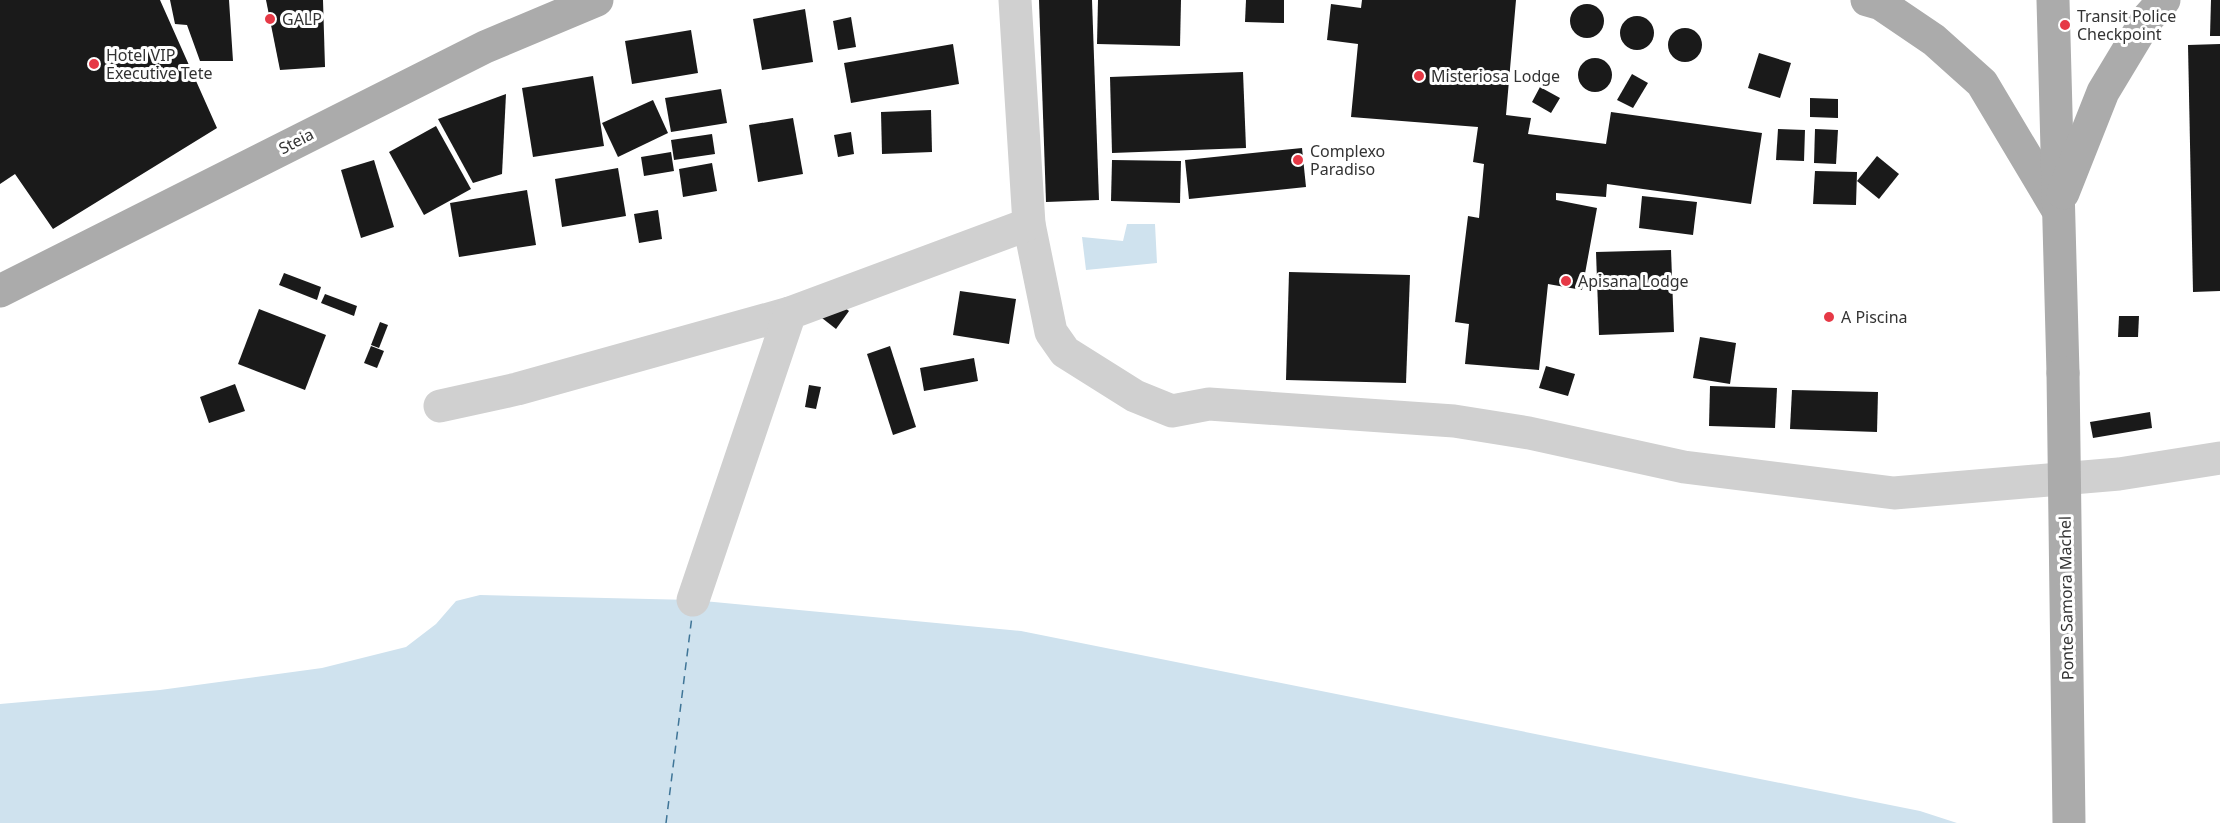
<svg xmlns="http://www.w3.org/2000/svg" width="2220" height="823" font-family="'Noto Sans',sans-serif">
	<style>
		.water { fill: #cfe2ee }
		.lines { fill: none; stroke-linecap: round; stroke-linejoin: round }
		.ferry { stroke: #3f7597; stroke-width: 1.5; stroke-dasharray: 8 6; stroke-linecap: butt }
		.building { fill: #1a1a1a }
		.minor { stroke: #d0d0d0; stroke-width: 33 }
		.major { stroke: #ababab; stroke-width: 33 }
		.major-bridge { stroke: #ababab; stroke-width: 33 }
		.poi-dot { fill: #e63946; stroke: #fff; stroke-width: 2 }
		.labels { text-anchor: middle; stroke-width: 6; stroke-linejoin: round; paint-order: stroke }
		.poi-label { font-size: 16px; fill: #333; stroke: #fff; text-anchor: start }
		.street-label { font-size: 16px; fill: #333; stroke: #fff }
	</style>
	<rect width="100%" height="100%" fill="#fff"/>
	<g class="water">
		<polygon points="1127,224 1155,224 1157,263 1086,270 1082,237 1123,241"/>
		<polygon points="480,595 693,600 1021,631 1920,811 1957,823 0,823 0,704 160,690 322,668 406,647 436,624 456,601"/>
	</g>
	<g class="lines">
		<polyline class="ferry" points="666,823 692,616"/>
	</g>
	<g class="building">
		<polygon points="0,0 160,0 217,128 53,229 15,174 0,184"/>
		<polygon points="170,0 229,0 233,61 200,61 187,25 175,24"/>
		<polygon points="266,0 323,0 325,67 280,70"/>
		<polygon points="1039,0 1092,0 1099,200 1046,202"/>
		<polygon points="1098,0 1181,0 1180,46 1097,44"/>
		<polygon points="1246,0 1284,0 1284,23 1245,22"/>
		<polygon points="1362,0 1516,0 1506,115 1531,118 1528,134 1606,144 1611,112 1762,133 1751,204 1607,184 1606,197 1556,193 1556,200 1597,208 1582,290 1548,284 1539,370 1465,364 1469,324 1455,322 1468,216 1479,218 1484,164 1473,162 1478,127 1351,117 1358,44 1327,40 1331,4 1361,8"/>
		<polygon points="2211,0 2220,0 2220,36 2210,36"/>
		<circle cx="1587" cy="21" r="17"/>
		<polygon points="805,9 813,62 762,70 753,19"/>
		<circle cx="1637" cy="33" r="17"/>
		<polygon points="851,17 856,47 838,50 833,21"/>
		<circle cx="1685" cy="45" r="17"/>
		<polygon points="691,30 698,73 632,84 625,41"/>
		<polygon points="953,44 959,84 851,103 844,63"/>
		<polygon points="2220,44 2220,291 2193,292 2188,45"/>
		<polygon points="1759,53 1791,63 1780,98 1748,88"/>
		<circle cx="1595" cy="75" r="17"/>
		<polygon points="1243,72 1246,148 1112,153 1110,77"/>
		<polygon points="1632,74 1648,83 1633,108 1617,100"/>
		<polygon points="593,76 604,146 533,157 522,88"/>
		<polygon points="1540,87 1560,98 1551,113 1532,102"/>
		<polygon points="721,89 727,123 671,132 665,98"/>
		<polygon points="506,94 502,174 473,183 438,119"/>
		<polygon points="1810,98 1838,99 1838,118 1810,117"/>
		<polygon points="653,100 668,133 618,157 602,123"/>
		<polygon points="931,110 932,152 882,154 881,112"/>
		<polygon points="793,118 803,174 758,182 749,125"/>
		<polygon points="436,126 471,189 424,215 389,152"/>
		<polygon points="1778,129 1805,130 1804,161 1776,160"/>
		<polygon points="1815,129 1838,130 1836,164 1814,163"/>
		<polygon points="851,132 854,154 838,157 834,135"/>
		<polygon points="712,134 715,154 674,160 671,140"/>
		<polygon points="1302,148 1306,187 1189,199 1185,160"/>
		<polygon points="671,152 674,171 644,176 641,157"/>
		<polygon points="1877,156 1899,174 1879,199 1857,181"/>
		<polygon points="374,160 394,227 361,238 341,170"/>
		<polygon points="1112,160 1181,161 1180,203 1111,201"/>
		<polygon points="712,163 717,191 683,197 679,169"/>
		<polygon points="618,168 626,216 562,227 555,179"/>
		<polygon points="1815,171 1857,172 1856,205 1813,204"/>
		<polygon points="527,190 536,245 459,257 450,203"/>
		<polygon points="1642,196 1697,202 1693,235 1639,228"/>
		<polygon points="658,210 662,239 639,243 634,214"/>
		<polygon points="1671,250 1674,332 1599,335 1596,252"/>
		<polygon points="1289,272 1410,275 1406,383 1286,380"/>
		<polygon points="284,273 321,287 317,300 279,285"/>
		<polygon points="960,291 1016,299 1009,344 953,335"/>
		<polygon points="325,294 357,306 354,316 321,303"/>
		<polygon points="836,301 849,311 836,329 822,318"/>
		<polygon points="259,309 326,335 305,390 238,364"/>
		<polygon points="2119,316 2139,316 2138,337 2118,337"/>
		<polygon points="380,322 388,325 379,348 371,345"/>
		<polygon points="1700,337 1736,343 1730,384 1693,378"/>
		<polygon points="371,346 384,351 377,368 364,363"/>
		<polygon points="890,346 916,427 893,435 867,354"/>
		<polygon points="974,358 978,381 924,391 920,368"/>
		<polygon points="1546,366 1575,374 1568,396 1539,388"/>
		<polygon points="235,384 245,411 209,423 200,397"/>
		<polygon points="809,385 821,387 816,409 805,407"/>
		<polygon points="1710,386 1777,388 1775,428 1709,426"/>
		<polygon points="1792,390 1878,392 1877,432 1790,429"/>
		<polygon points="2150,412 2152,428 2093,438 2090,422"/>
	</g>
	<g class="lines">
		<g class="minor">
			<polyline points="1015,0 1029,224 1051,332 1065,352 1135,396 1172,411 1209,404 1454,421 1529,433 1684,467 1894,493 2119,474 2220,458"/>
			<polyline points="440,406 517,389 790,313"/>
			<polyline points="693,600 790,313 1029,224"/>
		</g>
		<g class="major">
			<polyline points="1867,0 1881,4 1934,40 1982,83 2056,207"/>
			<polyline points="2053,0 2063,373"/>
			<polyline points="2063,193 2103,92 2147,19 2164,0"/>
			<polyline points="0,291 485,47 597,0"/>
		</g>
		<polyline class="major-bridge" points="2063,373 2069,823"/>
	</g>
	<g class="poi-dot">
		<circle cx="270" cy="19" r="6"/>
		<circle cx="2065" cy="25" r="6"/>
		<circle cx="94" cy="64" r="6"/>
		<circle cx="1419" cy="76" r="6"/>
		<circle cx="1298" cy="160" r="6"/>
		<circle cx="1566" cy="281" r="6"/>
		<circle cx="1829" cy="317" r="6"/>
	</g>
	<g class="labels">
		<g class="poi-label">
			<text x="2077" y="22">Transit Police<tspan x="2077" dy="18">Checkpoint</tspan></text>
			<text x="282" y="25">GALP</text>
			<text x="106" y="61">Hotel VIP<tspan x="106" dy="18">Executive Tete</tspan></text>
			<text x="1431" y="82">Misteriosa Lodge</text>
			<text x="1310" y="157">Complexo<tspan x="1310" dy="18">Paradiso</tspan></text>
			<text x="1578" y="287">Apisana Lodge</text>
			<text x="1841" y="323">A Piscina</text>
		</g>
		<g class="street-label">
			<text transform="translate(296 141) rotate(-27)" y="6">Steia</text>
			<text transform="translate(2066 598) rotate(-91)" y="6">Ponte Samora Machel</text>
		</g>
	</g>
</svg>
